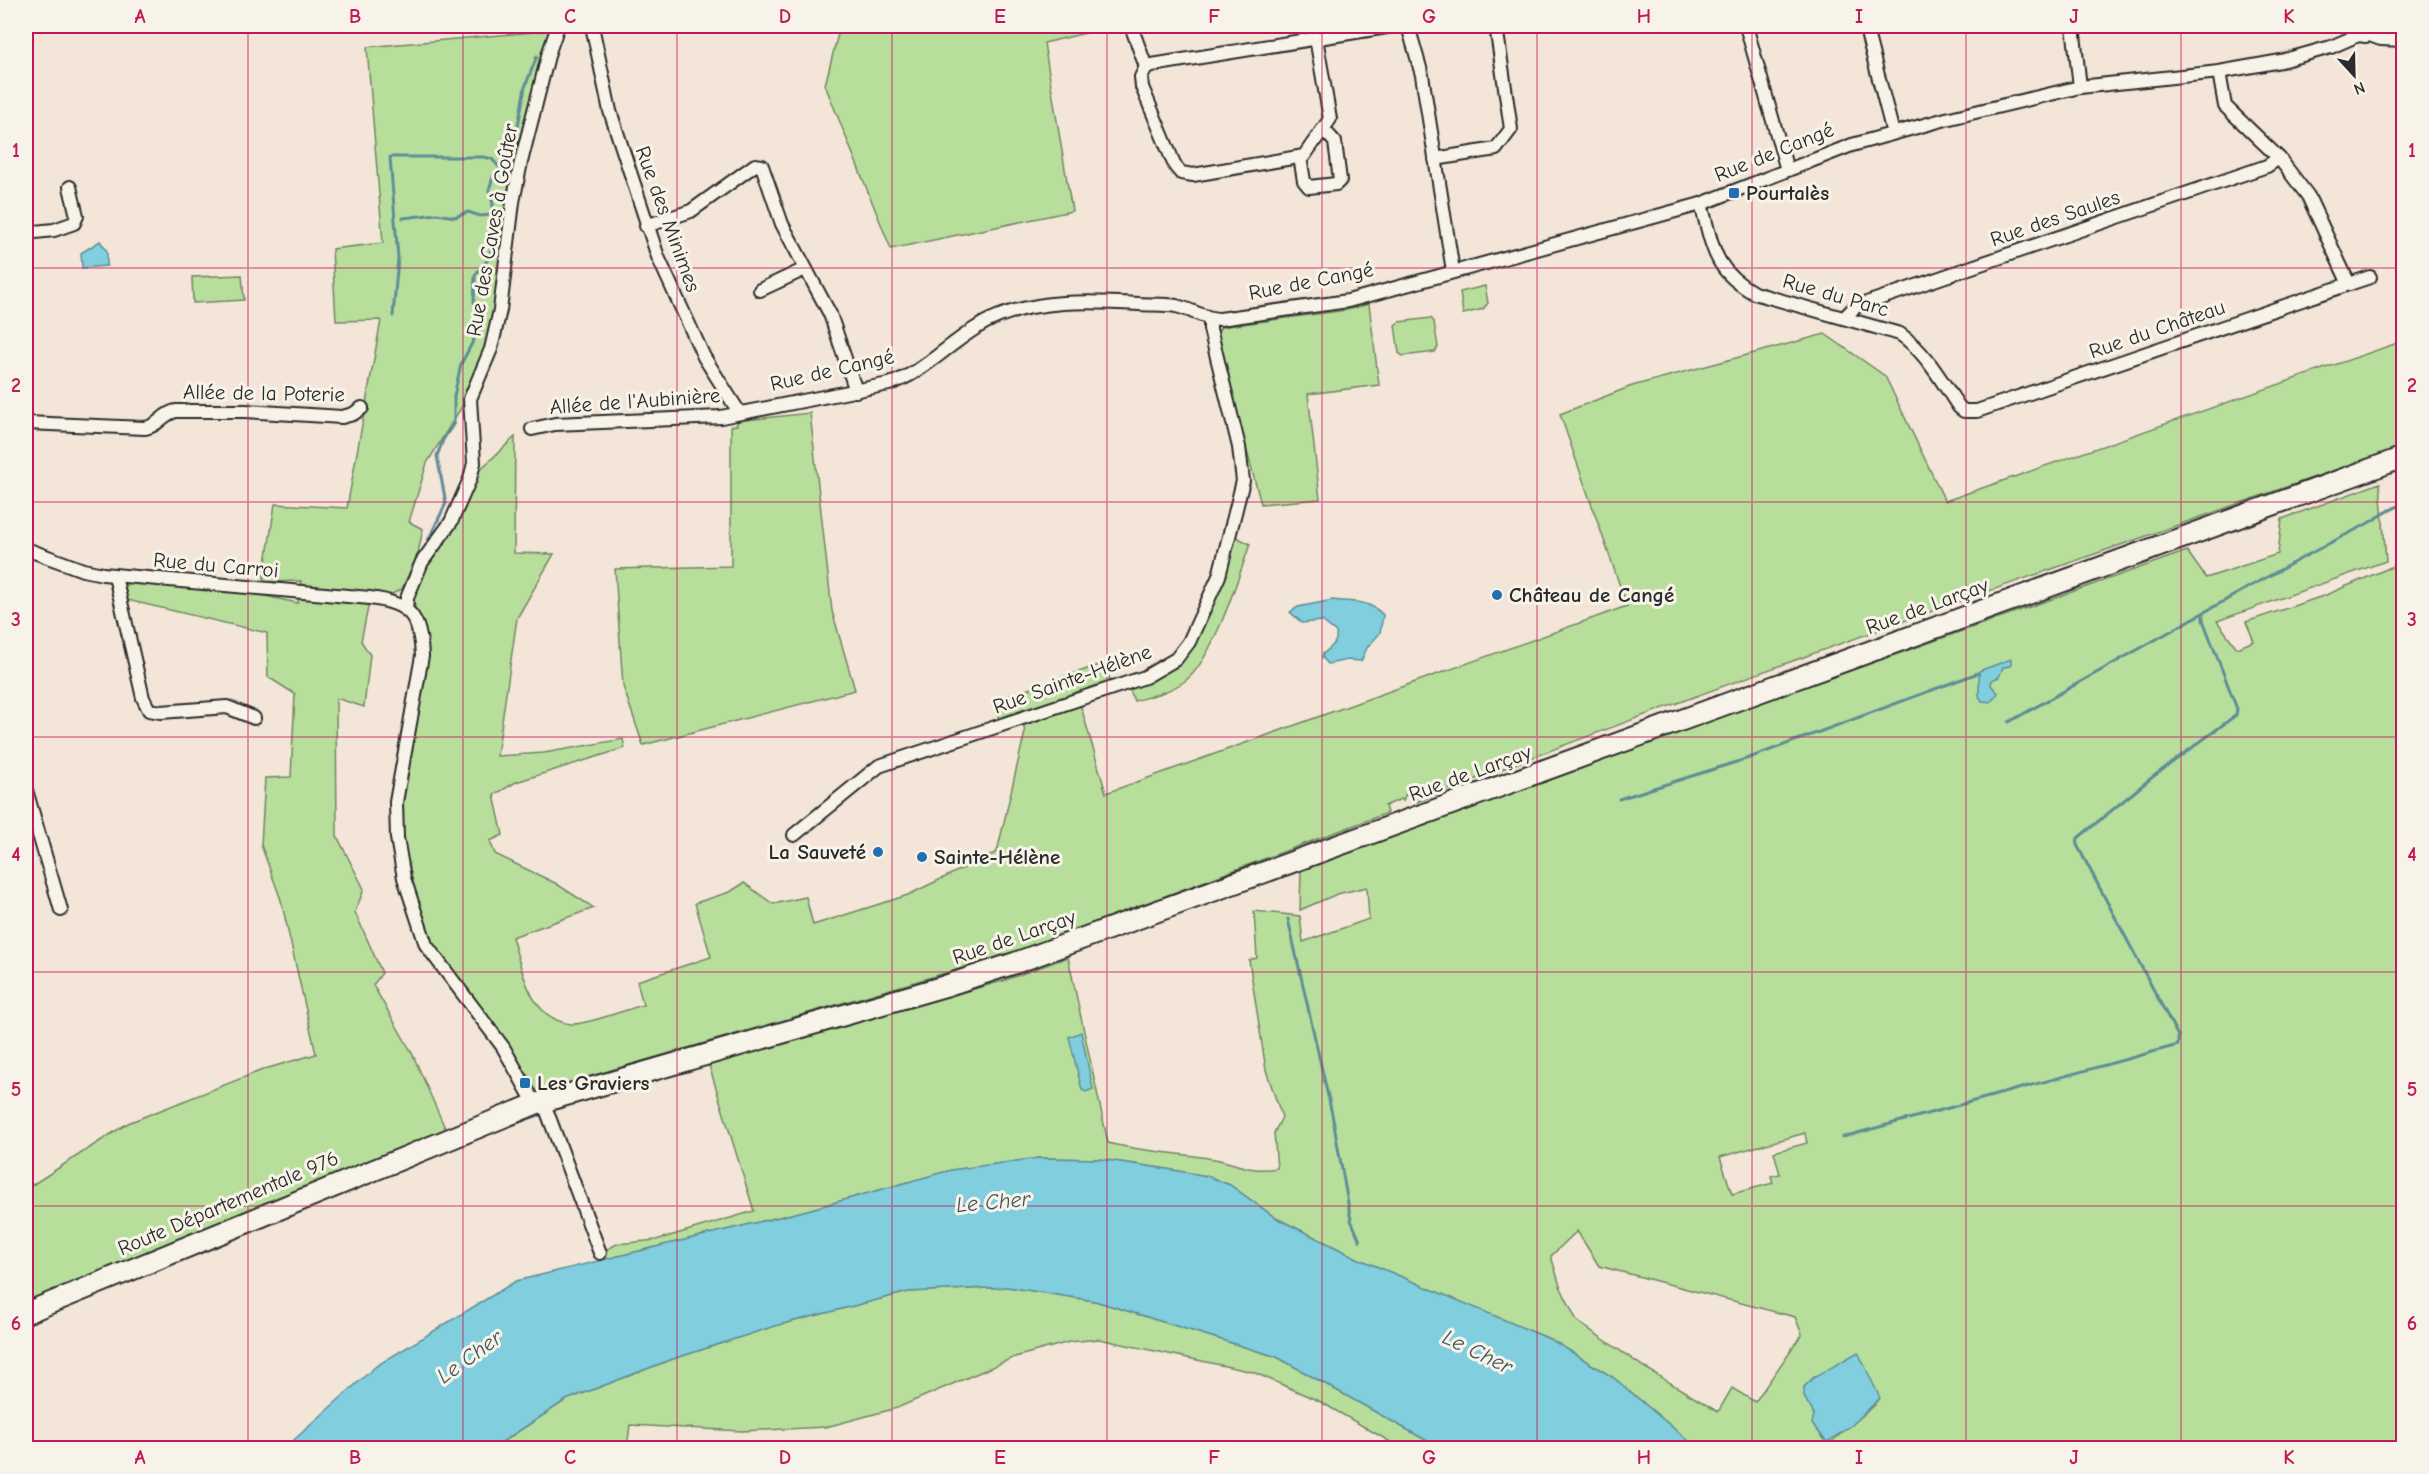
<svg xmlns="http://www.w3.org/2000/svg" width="2429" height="1474" font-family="'Comic Neue',sans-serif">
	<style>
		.green { fill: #b7df9b; stroke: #718563; stroke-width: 1.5; fill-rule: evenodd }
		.water { fill: #80cede; stroke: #5e8d96; stroke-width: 1.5 }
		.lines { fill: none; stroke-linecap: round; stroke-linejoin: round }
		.stream { stroke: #5e8d96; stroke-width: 3 }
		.street-casing { stroke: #2b2b2b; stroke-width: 16 }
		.secondary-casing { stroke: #2b2b2b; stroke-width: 22 }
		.primary-casing { stroke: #2b2b2b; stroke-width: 24 }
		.street { stroke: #f7f3e8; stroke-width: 12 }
		.secondary { stroke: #f7f3e8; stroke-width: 18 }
		.primary { stroke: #f7f3e8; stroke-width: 20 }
		.grid { fill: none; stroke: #c2185b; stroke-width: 1.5; stroke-opacity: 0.55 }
		.poi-dot { fill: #1f6fb2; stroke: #f7f3e8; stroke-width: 2 }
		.labels { text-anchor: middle; stroke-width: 6; stroke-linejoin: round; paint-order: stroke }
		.street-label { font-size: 21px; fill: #2b2b2b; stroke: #f7f3e8 }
		.poi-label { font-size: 21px; font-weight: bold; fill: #2b2b2b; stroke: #f7f3e8; text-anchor: start }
		.water-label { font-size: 22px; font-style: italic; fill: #405458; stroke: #f7f3e8 }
		.neatline { fill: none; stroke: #c2185b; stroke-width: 2 }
		.grid-label { font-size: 20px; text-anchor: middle; font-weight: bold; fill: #c2185b }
	</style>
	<rect width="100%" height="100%" fill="#f3e5d8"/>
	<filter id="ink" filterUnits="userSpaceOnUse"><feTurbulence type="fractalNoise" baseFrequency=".0167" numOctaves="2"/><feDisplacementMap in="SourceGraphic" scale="12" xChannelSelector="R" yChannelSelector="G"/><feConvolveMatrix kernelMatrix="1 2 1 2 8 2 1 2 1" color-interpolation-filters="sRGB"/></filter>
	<g filter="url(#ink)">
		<g class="green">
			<polygon points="840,26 1115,26 1044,43 1072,211 891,249 825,85"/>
			<polygon points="556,30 531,120 502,295 477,382 427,463 409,522 423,529 418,553 402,589 382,599 370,598 361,641 370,655 364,707 336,698 337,836 364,889 355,912 382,973 373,985 412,1053 449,1137 26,1313 26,1272 32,1266 26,1260 26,1189 128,1123 265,1069 316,1054 281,900 261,845 265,778 291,777 295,694 268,677 267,633 123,599 127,582 213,585 298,603 301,581 263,582 275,504 347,508 381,320 336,321 332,249 383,243 367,47"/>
			<polygon points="242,275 244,300 193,303 192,277"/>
			<polygon points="1485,286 1488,303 1483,309 1463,314 1460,292"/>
			<polygon points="1369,304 1379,385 1308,394 1320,499 1261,504 1216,335 1221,327 1347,310"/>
			<polygon points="1431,318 1434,322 1438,347 1435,352 1403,356 1399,353 1395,325 1399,322"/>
			<path d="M1825,334L1885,376L1945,501L2403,341V446C2074,562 1742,674 1417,802L1412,795H1405L1403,801L1401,799L1385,806L1387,813L1007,955L547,1089L529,1090L426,945L397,838L421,646L412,587L470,479L515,437L514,553L554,554L517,618L497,756L544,753L623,739L625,748L516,782L494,795L503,835L490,841L495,854L555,883L594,908L512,937C522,969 529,1019 571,1024C584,1026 627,1009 643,1005L637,981L711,957L695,903L730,892L744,883L773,904L806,897L813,925L908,895L997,852L1025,732L1022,720L1079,700L1106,793L1627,606L1560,414L1632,386Z"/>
			<polygon points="810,413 832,611 855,690 643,745 623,686 615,569 731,566 731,426 737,425 737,421"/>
			<path d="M2380,483L2386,561L2217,621L2237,648L2254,641L2246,622L2326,595L2403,562V1448H1697L1614,1378L1552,1340L1359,1259L1276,1218L1230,1185L1207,1176L1161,1168L1100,1159L1039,1158L952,1170L804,1211L602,1260L600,1253L617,1244L656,1240L754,1211L708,1062L1003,981L1068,957L1108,1143C1144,1152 1178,1153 1214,1159C1238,1163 1249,1173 1277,1168L1274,1133L1282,1117L1266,1070L1249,960L1257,958L1254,911L1300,916L1303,942L1369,919L1367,887L1337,894L1300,910L1301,870L1463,809L2187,551L2206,578L2278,554L2282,519ZM1805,1133L1807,1143L1774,1152L1780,1174L1771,1176L1773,1183L1732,1194L1720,1157ZM1577,1231L1599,1266L1795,1317L1802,1334L1755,1402L1732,1388L1718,1412L1644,1367L1577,1321L1560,1286L1551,1256ZM1858,1353L1875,1405L1831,1442H1827L1821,1436L1804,1387L1813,1378Z"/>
			<path d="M1231,534L1250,544C1239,576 1212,662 1185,681C1170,692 1151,696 1134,701L1127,683L1183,651Z"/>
			<polygon points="1105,663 1111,683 999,719 993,701"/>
			<polygon points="1008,1287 1095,1301 1277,1357 1440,1448 1401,1448 1319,1401 1253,1372 1099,1339 1069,1342 1015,1357 897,1408 826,1427 742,1431 630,1425 627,1448 493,1448 566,1400 670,1360 775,1326 908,1292"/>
		</g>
		<g class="water">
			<polygon points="100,241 107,251 107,266 82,268 81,253"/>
			<path d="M1333,600C1353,603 1368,599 1383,615L1380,633L1367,648L1361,661L1348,660L1328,664L1322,657L1323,654C1331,647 1338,643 1336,632L1322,621L1302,623L1290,612L1298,607Z"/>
			<polygon points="2011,659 2011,666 2003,667 1999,677 1992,680 1991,685 1998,693 1991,702 1982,701 1979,696 1979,671"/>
			<polygon points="1081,1032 1093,1089 1086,1092 1082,1090 1069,1037"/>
			<polygon points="1039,1158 1100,1159 1161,1168 1207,1176 1230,1185 1276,1218 1359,1259 1552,1340 1614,1378 1697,1448 1440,1448 1277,1357 1095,1301 1008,1287 908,1292 775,1326 670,1360 566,1400 493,1448 285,1448 376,1366 516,1281 804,1211 951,1170"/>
			<polygon points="1858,1352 1880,1398 1851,1426 1827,1442 1812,1424 1814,1414 1804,1397 1804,1387 1813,1378"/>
		</g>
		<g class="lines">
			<g class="stream">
				<polyline points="403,218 437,214 455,217 468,212 480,216 491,215"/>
				<polyline points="393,316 398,258 390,157 484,157 492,159 501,169"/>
				<polyline points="428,541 446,503 437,456 443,440 454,423 454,396 461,364 479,330 479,312 474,302 475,275 490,257 493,204 489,190 493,177 504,167 514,148 525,87 537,56"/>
				<polyline points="2009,722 2203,613"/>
				<polyline points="1619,799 1749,758 1978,673"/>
				<polyline points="1288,919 1332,1114 1351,1220 1360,1241"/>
				<polyline points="511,1125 539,1115"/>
				<path d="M1843,1137L2178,1045V1036L2077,845L2078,838L2150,779L2236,715L2237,709L2203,620V613C2256,583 2309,553 2363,526C2377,519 2388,509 2404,504"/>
			</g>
			<defs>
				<g id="street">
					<polyline points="592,26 610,111 658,257 704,357 739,412"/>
					<polyline points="1131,26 1146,67"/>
					<polyline points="1408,26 1422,75 1453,271"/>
					<polyline points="1746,26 1787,170"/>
					<polyline points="2073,26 2080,87"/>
					<polyline points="1866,29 1893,133"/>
					<polyline points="1316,38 1330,119 1304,156 1193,175 1181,173 1175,166 1142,87 1141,77 1146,67 1152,65 1393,26"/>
					<polyline points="1300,157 1304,181 1309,187 1336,184 1340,180 1335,142 1324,130"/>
					<polyline points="1435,159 1496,149 1511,129 1496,26"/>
					<path d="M1701,204C1713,247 1713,270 1754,293L1900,334C1926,352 1942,382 1959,407L1964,411H1977L2349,284L2308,196L2279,158L2225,106L2219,72"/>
					<polyline points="646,226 691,211 755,165 762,166 782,224 830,314 856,391"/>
					<polyline points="26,233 54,230 74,223 77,216 70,187"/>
					<polyline points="2349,284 2370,277"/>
					<polyline points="760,290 805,269"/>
					<polyline points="1845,317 1855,307 2267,166 2279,158"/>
					<path d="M26,423L145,428C159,426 163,413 176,411H245L342,417L353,414L362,408"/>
					<path d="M532,429L555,424L721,417L889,384C927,372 954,337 990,320C1036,299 1089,301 1139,304C1151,305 1164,304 1176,306C1191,309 1204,319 1220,319L1348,301L1701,204L1852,145L1946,119L2080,87L2219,72L2281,61L2331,47L2363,33"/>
					<path d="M26,549L83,570L103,574L370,598C411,603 420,617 422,656L396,802L397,838L404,878L426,945L503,1047L535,1104"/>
					<polyline points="115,576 143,698 149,710 161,712 227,707 254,718"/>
					<polyline points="406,609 407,598 422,562 451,522 470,479 474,463 470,399 491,349 500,310 513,202 521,162 549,52 558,26"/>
					<polyline points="26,790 61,910"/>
					<polyline points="794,835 879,766 1145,677 1176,659 1189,642 1219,576 1243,481 1239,447 1210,329 1210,319"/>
					<polyline points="543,1101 600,1253"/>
				</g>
				<g id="secondary">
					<polyline points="2353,26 2359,32 2366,33 2376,26"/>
					<polyline points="2370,32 2381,36 2404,37"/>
				</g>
				<polyline id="primary" points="26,1313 535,1104 945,986 1015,963 2404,457"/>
			</defs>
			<use href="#street" class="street-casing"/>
			<use href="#secondary" class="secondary-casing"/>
			<use href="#primary" class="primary-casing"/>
			<use href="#street" class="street"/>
			<use href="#secondary" class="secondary"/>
			<use href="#primary" class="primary"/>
		</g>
	</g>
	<path class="grid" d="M248,26V1448M463,26V1448M677,26V1448M892,26V1448M1107,26V1448M1322,26V1448M1537,26V1448M1752,26V1448M1966,26V1448M2181,26V1448M26,268H2404M26,502H2404M26,737H2404M26,972H2404M26,1206H2404"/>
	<g class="poi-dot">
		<rect x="1728" y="187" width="12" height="12" rx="3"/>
		<circle cx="1497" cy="595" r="6"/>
		<circle cx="878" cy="852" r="6"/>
		<circle cx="922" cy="857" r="6"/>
		<rect x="519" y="1077" width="12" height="12" rx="3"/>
	</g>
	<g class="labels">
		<g class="street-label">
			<text transform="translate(1774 152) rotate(-22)" y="7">Rue de Cangé</text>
			<text transform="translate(2055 218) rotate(-19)" y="7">Rue des Saules</text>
			<text transform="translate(668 219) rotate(70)" y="7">Rue des Minimes</text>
			<text transform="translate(492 230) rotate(-80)" y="7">Rue des Caves à Goûter</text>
			<text transform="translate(1311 281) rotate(-11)" y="7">Rue de Cangé</text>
			<text transform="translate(1836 295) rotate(16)" y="7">Rue du Parc</text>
			<text transform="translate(2157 329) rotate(-19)" y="7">Rue du Château</text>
			<text transform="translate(832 370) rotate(-13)" y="7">Rue de Cangé</text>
			<text transform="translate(264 393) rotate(1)" y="7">Allée de la Poterie</text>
			<text transform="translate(635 401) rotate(-4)" y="7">Allée de l'Aubinière</text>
			<text transform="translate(216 565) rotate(5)" y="7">Rue du Carroi</text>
			<text transform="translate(1927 606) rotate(-20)" y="7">Rue de Larçay</text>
			<text transform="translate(1072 679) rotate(-20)" y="7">Rue Sainte-Hélène</text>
			<text transform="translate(1470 773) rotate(-20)" y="7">Rue de Larçay</text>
			<text transform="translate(1014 937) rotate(-19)" y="7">Rue de Larçay</text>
			<text transform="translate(228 1203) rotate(-23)" y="7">Route Départementale 976</text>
		</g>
		<g class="poi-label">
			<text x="1746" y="200">Pourtalès</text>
			<text x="1509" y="602">Château de Cangé</text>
			<text x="866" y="859" text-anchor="end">La Sauveté</text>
			<text x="934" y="864">Sainte-Hélène</text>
			<text x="537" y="1090">Les Graviers</text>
		</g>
		<g class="water-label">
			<text transform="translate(993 1201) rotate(-5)" y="8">Le Cher</text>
			<text transform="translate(1478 1351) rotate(26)" y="8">Le Cher</text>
			<text transform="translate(469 1356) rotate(-36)" y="8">Le Cher</text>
		</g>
	</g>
	<rect width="2429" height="1474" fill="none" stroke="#f7f3e8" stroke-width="66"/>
	<g transform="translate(2354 75) rotate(158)" stroke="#f7f3e8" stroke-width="4.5" paint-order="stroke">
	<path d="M0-4.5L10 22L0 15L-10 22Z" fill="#2b2b2b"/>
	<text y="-9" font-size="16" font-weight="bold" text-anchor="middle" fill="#2b2b2b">N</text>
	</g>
	<rect x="33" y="33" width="2363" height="1408" class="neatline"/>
	<g class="grid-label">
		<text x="140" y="23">A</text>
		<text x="355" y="23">B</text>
		<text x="570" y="23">C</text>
		<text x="785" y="23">D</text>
		<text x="1000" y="23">E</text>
		<text x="1214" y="23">F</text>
		<text x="1429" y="23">G</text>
		<text x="1644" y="23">H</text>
		<text x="1859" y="23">I</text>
		<text x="2074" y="23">J</text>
		<text x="2289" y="23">K</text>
		<text x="16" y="157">1</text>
		<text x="2412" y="157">1</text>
		<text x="16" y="392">2</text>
		<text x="2412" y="392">2</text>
		<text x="16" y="626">3</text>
		<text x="2412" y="626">3</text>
		<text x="16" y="861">4</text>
		<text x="2412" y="861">4</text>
		<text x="16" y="1096">5</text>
		<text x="2412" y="1096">5</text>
		<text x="16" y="1330">6</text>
		<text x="2412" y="1330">6</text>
		<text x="140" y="1464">A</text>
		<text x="355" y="1464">B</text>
		<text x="570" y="1464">C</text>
		<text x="785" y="1464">D</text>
		<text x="1000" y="1464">E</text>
		<text x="1214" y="1464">F</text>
		<text x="1429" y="1464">G</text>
		<text x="1644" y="1464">H</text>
		<text x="1859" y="1464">I</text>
		<text x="2074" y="1464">J</text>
		<text x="2289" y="1464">K</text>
	</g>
</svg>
